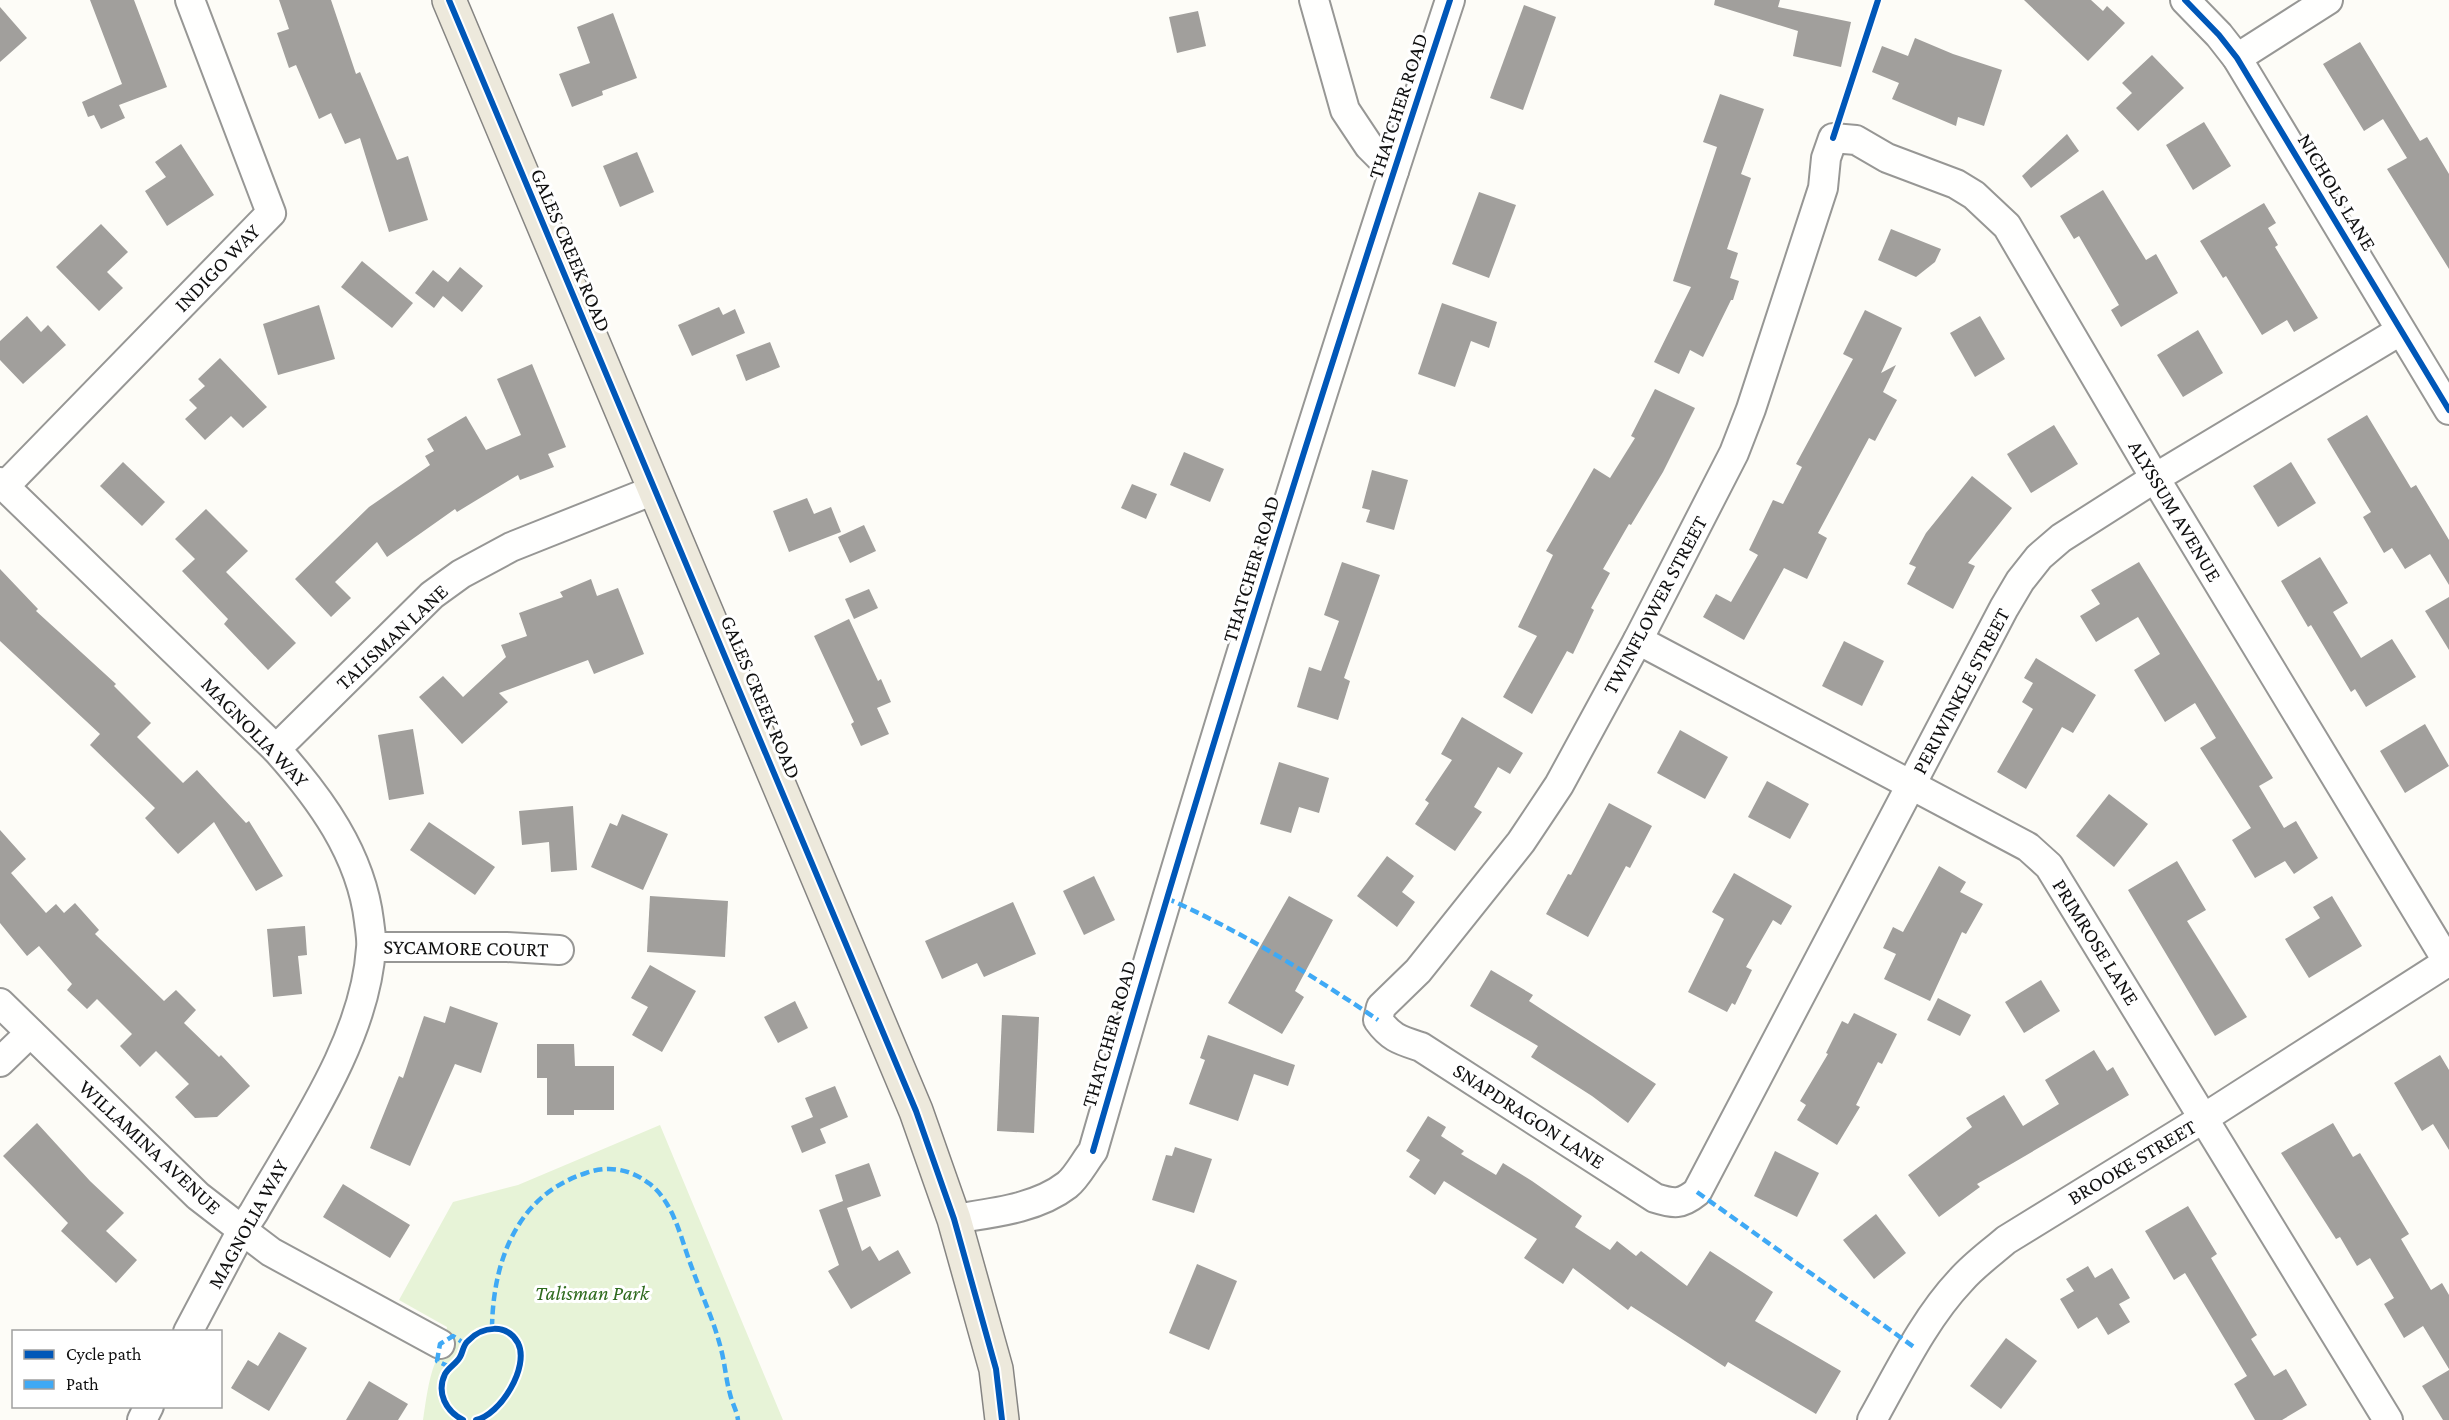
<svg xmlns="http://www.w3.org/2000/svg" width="2449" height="1420" font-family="'Crimson Pro',serif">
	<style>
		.green { fill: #e7f3d7 }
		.building { fill: #a19f9c }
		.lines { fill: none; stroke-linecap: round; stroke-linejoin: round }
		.minor-casing { stroke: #979795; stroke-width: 32 }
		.major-casing { stroke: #858482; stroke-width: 36 }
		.minor { stroke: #fffffe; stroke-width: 28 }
		.major { stroke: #ede9dc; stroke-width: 33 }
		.quiet { stroke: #3fa9f5; stroke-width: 4.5; stroke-dasharray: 9 4.5; stroke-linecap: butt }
		.cycleway-casing { stroke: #fff; stroke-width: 10 }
		.cycleway { stroke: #0057b8; stroke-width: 6 }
		.labels { text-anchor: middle; stroke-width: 6; stroke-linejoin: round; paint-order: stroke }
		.street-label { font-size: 21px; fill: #111; stroke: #fff }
		.park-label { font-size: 21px; font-style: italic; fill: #2f6b1f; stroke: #fff }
	</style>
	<rect width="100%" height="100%" fill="#fdfcf7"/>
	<path class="green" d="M660,1125L783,1420H423C426,1401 428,1381 435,1363C439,1351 446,1341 447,1327L399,1300L453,1202L518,1185Z"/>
	<g class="building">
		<polygon points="90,0 134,0 167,87 119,105 125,118 101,129 94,115 88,117 82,102 122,84"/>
		<polygon points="279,0 331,0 356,74 360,72 397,160 408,156 428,220 389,232 360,138 345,144 331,113 319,119 296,65 289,68 277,33 289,29"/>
		<polygon points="1715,0 1780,0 1778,7 1851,22 1841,67 1793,56 1798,31 1714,5"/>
		<polygon points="2024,0 2091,0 2103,11 2107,6 2125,23 2088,61"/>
		<polygon points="1524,5 1556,17 1523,110 1490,98"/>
		<polygon points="0,7 27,38 0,62"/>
		<polygon points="1198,11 1206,46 1177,53 1169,17"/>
		<polygon points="613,13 637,78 602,91 603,95 572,107 559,74 590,63 577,27"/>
		<polygon points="1915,38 1953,54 2002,70 1984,126 1958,117 1956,126 1892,99 1899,83 1872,72 1882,46 1908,56"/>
		<polygon points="2360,42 2420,141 2427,137 2449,174 2449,269 2387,169 2407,158 2383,119 2364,131 2323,64"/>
		<polygon points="2152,55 2184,88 2138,131 2116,108 2132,93 2122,83"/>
		<polygon points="1720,94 1764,109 1741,174 1751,178 1727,249 1738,253 1730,278 1739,281 1733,300 1731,300 1703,357 1690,350 1679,374 1654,362 1691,287 1673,281 1717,147 1703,142"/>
		<polygon points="2204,122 2231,166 2193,190 2166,145"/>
		<polygon points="2067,134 2079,151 2031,188 2022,176"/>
		<polygon points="181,144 214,195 167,226 145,191 166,177 155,162"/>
		<polygon points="637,152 654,192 620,207 603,166"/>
		<polygon points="2103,190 2146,260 2156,254 2178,293 2121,327 2111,310 2119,305 2079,236 2074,239 2060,216"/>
		<polygon points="1479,192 1516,205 1489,278 1452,264"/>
		<polygon points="2264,203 2276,223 2268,228 2278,245 2275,247 2318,318 2294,332 2287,320 2262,335 2226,276 2223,278 2200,241"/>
		<polygon points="101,224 128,252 107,272 123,288 99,311 56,267"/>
		<polygon points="1891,229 1941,249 1935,262 1916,277 1878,260"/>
		<polygon points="362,261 413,303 392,328 341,287"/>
		<polygon points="460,267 483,286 462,312 443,296 434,308 415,293 433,270 448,282"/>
		<polygon points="1442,303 1497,322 1489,348 1471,341 1455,387 1418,374"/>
		<polygon points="319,305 335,359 278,375 263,324"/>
		<polygon points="719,307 723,315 735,309 745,333 692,356 678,325"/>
		<polygon points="1865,310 1902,328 1881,373 1896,365 1883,392 1897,400 1875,441 1869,438 1818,533 1827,538 1807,579 1784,568 1744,640 1703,617 1716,594 1731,602 1758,555 1749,550 1773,500 1783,504 1802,467 1796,464 1853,359 1843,354"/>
		<polygon points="27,316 41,332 48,325 66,345 23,384 0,360 0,341"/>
		<polygon points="1980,316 2005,359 1975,377 1950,333"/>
		<polygon points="2198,330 2223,373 2183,397 2157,355"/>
		<polygon points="770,342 780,367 746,381 736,355"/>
		<polygon points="220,358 267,407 243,428 231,416 205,440 185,419 197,408 189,400 205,386 198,379"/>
		<polygon points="532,364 566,447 548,454 554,467 520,480 518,475 457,512 455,509 387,557 377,542 335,582 351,598 331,617 295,579 369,507 430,465 425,456 434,451 427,439 466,416 486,450 521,435 497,379"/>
		<polygon points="1655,389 1695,408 1663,472 1631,525 1629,524 1603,569 1610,573 1591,608 1594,610 1573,654 1567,651 1532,714 1503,697 1537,636 1518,627 1553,555 1546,551 1594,468 1610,478 1635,438 1631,436"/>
		<polygon points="2367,415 2411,488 2416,485 2449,540 2449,585 2430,554 2405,569 2392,548 2384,553 2363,517 2371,512 2327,439"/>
		<polygon points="2054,425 2078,464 2031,493 2007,454"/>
		<polygon points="1184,452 1224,469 1210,502 1170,485"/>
		<polygon points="123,462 165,502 142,526 100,486"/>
		<polygon points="2291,462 2316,503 2278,527 2253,486"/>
		<polygon points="1372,470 1408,480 1394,530 1366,522 1370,510 1362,508"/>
		<polygon points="1972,476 2012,508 1968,563 1975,566 1953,609 1907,584 1916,567 1909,564 1926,533"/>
		<polygon points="1132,484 1157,494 1146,519 1121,508"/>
		<polygon points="807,498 814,514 831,507 841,532 789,552 773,511"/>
		<polygon points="206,509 248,551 226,572 296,643 268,670 224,624 228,619 182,571 195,559 175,539"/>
		<polygon points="864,525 876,551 850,563 838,537"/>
		<polygon points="2320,557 2348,603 2333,612 2361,658 2392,639 2416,677 2366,707 2355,689 2351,692 2311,625 2308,627 2281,581"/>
		<polygon points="1342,562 1380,575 1344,678 1350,681 1338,720 1297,707 1309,667 1321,671 1339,621 1324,615"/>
		<polygon points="2139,562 2273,778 2259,786 2284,828 2296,821 2318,858 2294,874 2285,861 2255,878 2232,840 2251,828 2200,748 2216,738 2195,703 2165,722 2134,670 2160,654 2138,617 2096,642 2080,616 2100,604 2091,590"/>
		<polygon points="0,569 38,609 36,611 116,684 114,686 151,723 137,737 183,783 197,770 246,823 249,821 283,876 256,891 214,822 178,854 145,818 155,808 90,745 100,734 0,641"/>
		<polygon points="591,579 597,596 618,588 644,654 594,674 588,660 499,693 508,702 462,744 419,697 443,676 463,697 506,657 501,645 527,636 519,613 563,597 560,592"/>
		<polygon points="869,589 878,608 854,619 845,599"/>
		<polygon points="2449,597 2449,650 2425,611"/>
		<polygon points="849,619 878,681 881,679 891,702 877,708 889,734 861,746 851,724 854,722 814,636"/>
		<polygon points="1844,641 1884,661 1862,706 1822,686"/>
		<polygon points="2036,658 2096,695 2073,733 2062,727 2026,789 1997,772 2033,709 2022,702 2033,683 2024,678"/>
		<polygon points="1462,717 1523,753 1510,774 1498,767 1474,807 1482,812 1455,851 1415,824 1429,803 1425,800 1452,760 1441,754"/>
		<polygon points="2425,724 2449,766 2405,793 2380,751"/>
		<polygon points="413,729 424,794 389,800 378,735"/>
		<polygon points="1680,730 1728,757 1705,799 1657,773"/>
		<polygon points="1279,762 1329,778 1319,813 1299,807 1291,833 1260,824"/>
		<polygon points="1767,781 1809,804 1790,839 1748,817"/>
		<polygon points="2109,794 2148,824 2114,867 2076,836"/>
		<polygon points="1609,803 1652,826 1630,868 1626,866 1588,937 1546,914 1568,874 1571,875"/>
		<polygon points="573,806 577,870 551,872 549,842 522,845 519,811"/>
		<polygon points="622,814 668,834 643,890 591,867 610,823 617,826"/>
		<polygon points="429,822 495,867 475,895 410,850"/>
		<polygon points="0,830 26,859 11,873 46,913 56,904 64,913 75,903 99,930 95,934 164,1001 176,990 196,1010 184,1023 219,1057 221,1055 250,1086 217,1117 195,1118 175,1097 189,1084 156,1051 140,1067 120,1046 132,1034 97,999 87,1009 67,990 72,984 39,946 27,956 0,923"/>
		<polygon points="1387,856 1414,876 1402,892 1415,902 1397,927 1357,896"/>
		<polygon points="2177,861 2206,910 2187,921 2247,1017 2215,1036 2128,890"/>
		<polygon points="1939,866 1966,882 1960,892 1983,904 1966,934 1962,932 1930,1001 1884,979 1896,954 1883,948 1893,927 1903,932"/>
		<polygon points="1734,873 1792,906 1781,925 1773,920 1746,967 1752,970 1735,1005 1732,1003 1727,1012 1688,992 1724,919 1712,912"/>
		<polygon points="1094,876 1115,920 1084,935 1063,891"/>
		<polygon points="650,896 728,901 725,957 647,952"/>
		<polygon points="1289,896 1333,920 1295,991 1304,997 1282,1034 1228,1003"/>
		<polygon points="2332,896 2362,946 2309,978 2285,939 2320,918 2313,907"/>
		<polygon points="1013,902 1036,954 984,977 977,963 942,979 925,941"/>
		<polygon points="305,926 307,955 298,956 302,994 273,997 267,929"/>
		<polygon points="650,965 696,991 662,1052 632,1035 648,1007 631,998"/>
		<polygon points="1491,970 1533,995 1529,1001 1656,1084 1628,1123 1592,1096 1531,1057 1538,1046 1470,1006"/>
		<polygon points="2041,980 2060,1011 2024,1033 2005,1002"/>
		<polygon points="1938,998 1971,1015 1960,1036 1927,1020"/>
		<polygon points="795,1001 808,1028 778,1043 764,1017"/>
		<polygon points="450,1006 498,1023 481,1073 455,1064 410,1166 370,1148 399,1076 403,1078 424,1016 445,1023"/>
		<polygon points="1854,1013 1897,1034 1882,1064 1878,1062 1856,1105 1860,1107 1837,1145 1797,1120 1806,1105 1800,1101 1828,1054 1826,1053 1842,1021 1848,1024"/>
		<polygon points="1002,1015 1039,1017 1034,1133 997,1131"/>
		<polygon points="1208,1035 1295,1065 1288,1086 1254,1074 1238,1121 1189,1104 1205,1060 1200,1058"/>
		<polygon points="537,1044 574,1044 575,1066 614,1066 614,1110 574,1110 574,1115 547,1115 547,1078 537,1078"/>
		<polygon points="2094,1050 2107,1071 2113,1067 2129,1095 1977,1184 1980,1187 1939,1217 1908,1175 1972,1127 1966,1118 2004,1095 2023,1126 2059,1104 2045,1080"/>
		<polygon points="2440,1055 2449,1070 2449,1150 2433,1124 2422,1131 2394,1083"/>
		<polygon points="835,1086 848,1117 820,1129 826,1143 802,1153 791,1126 813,1117 805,1098"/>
		<polygon points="1428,1116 1446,1127 1441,1136 1464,1151 1461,1154 1496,1175 1503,1163 1532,1181 1582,1216 1575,1227 1610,1250 1617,1241 1636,1256 1641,1251 1687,1286 1710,1251 1773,1292 1755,1321 1841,1371 1816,1414 1728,1362 1725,1367 1631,1306 1628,1310 1573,1268 1563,1284 1524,1258 1537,1239 1444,1181 1435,1195 1409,1177 1420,1160 1406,1151"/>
		<polygon points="37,1123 90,1181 124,1213 106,1231 137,1260 116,1283 61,1231 68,1223 3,1156"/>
		<polygon points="2333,1123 2353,1157 2360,1153 2409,1234 2401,1239 2431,1290 2442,1283 2449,1295 2449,1369 2423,1326 2404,1338 2384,1304 2394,1298 2370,1258 2357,1266 2340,1237 2336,1239 2281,1153"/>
		<polygon points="1175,1147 1212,1159 1194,1213 1152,1200 1166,1155 1172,1156"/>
		<polygon points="1775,1151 1819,1173 1797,1217 1754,1196"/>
		<polygon points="869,1163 881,1196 847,1208 862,1251 870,1246 879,1261 898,1250 911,1273 851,1309 828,1271 839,1265 819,1210 843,1201 835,1175"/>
		<polygon points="343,1184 410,1225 390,1258 323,1217"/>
		<polygon points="2188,1206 2217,1254 2211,1258 2257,1335 2251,1339 2274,1376 2286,1369 2307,1405 2282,1420 2255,1420 2234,1384 2247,1376 2185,1273 2174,1280 2145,1231"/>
		<polygon points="1876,1214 1906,1253 1874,1279 1843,1240"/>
		<polygon points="1197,1264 1237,1281 1209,1350 1169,1333"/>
		<polygon points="2088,1266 2095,1278 2112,1268 2130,1298 2119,1304 2130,1322 2108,1335 2097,1317 2078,1329 2060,1299 2074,1291 2066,1279"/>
		<polygon points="279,1332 307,1348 269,1411 231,1388 248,1360 258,1366"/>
		<polygon points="2006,1338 2037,1361 2001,1409 1970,1386"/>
		<polygon points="2449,1370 2449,1420 2443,1420 2422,1386"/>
		<polygon points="369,1381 408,1404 398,1420 346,1420"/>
	</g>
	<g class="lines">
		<defs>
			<g id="minor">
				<polyline points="1314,0 1345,110 1369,146 1394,171"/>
				<polyline points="2185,0 2219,35 2237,58 2449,410"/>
				<polyline points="2237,58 2328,0"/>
				<path d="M2400,331L2155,478L2061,538L2039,557L2020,581L2004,608L1697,1192C1681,1205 1674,1204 1655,1198L1421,1047C1400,1040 1391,1038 1378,1020L1381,1007L1418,971L1521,842L1559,785L1638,640L1734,453L1751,409L1823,188L1826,158L1833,138L1856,140L1887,158L1956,184L1974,195L2007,226L2155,478L2449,964"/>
				<path d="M0,482L276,749C320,798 361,854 369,921C370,930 372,940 371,948C365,1041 299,1133 254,1212L242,1230L188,1332"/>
				<polyline points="4,487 271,213 190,0"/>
				<polyline points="1638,640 2028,847 2049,866 2388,1420"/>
				<polyline points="276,749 432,595 461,574 511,547 654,490"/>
				<polyline points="372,947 507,947 559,950"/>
				<polyline points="0,1003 198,1196 242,1230 271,1252 440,1344"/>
				<polyline points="0,1062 30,1033"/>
				<path d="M954,1219C991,1213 1036,1209 1067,1185C1077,1177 1085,1161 1093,1151C1204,765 1324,382 1450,0"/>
				<polyline points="142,1420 149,1406"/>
				<path d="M1872,1420C1898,1374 1924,1319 1961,1280C1974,1265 1991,1253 2006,1240L2204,1118L2449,961"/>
			</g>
			<polyline id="major" points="449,0 916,1111 954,1219 996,1369 1002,1420"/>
		</defs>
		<use href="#minor" class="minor-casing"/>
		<use href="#major" class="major-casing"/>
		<use href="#minor" class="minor"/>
		<use href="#major" class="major"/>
		<g class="quiet">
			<path d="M1166,898C1239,930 1312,975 1378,1020"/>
			<polyline points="1697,1192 1914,1347"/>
			<path d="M492,1328C493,1261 517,1195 586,1173C609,1165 630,1169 650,1184C675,1204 681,1240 692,1268C702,1296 714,1321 721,1349C725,1364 726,1380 730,1394C732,1403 737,1411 738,1420"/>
			<polyline points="450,1367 437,1361 440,1344 453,1336 465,1344"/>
		</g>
		<defs>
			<g id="cycleway">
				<polyline points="449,0 916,1111 954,1219 996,1369 1002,1420"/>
				<polyline points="2185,0 2219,35 2237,58 2449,410"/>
				<polyline points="1833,138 1878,0"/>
				<path d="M1093,1151C1204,765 1324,382 1450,0"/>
				<path d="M463,1420C446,1411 436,1393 445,1374C449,1367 456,1364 460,1357C463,1352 463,1345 468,1341C482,1326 507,1323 518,1343C530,1367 500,1415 476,1420"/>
			</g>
		</defs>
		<use href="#cycleway" class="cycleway-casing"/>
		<use href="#cycleway" class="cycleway"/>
	</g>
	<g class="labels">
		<g class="street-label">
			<text transform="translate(1398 106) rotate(-72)" y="7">THATCHER ROAD</text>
			<text transform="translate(2337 192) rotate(59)" y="7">NICHOLS LANE</text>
			<text transform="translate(571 250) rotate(67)" y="7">GALES CREEK ROAD</text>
			<text transform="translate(217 268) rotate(-46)" y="7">INDIGO WAY</text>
			<text transform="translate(2175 511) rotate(59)" y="7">ALYSSUM AVENUE</text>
			<text transform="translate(1251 569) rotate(-73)" y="7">THATCHER ROAD</text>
			<text transform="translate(1655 605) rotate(-62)" y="7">TWINFLOWER STREET</text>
			<text transform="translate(392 637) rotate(-43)" y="7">TALISMAN LANE</text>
			<text transform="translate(1961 691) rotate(-62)" y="7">PERIWINKLE STREET</text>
			<text transform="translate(761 697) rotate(67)" y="7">GALES CREEK ROAD</text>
			<text transform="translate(255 732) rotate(46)" y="7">MAGNOLIA WAY</text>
			<text transform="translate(2096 942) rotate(58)" y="7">PRIMROSE LANE</text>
			<text transform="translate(466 948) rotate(1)" y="7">SYCAMORE COURT</text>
			<text transform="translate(1109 1034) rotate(-74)" y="7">THATCHER ROAD</text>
			<text transform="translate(1529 1116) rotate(33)" y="7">SNAPDRAGON LANE</text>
			<text transform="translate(150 1147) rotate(43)" y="7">WILLAMINA AVENUE</text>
			<text transform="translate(2132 1162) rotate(-31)" y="7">BROOKE STREET</text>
			<text transform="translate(248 1224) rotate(-61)" y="7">MAGNOLIA WAY</text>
		</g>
		<g class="park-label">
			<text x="592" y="1300">Talisman Park</text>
		</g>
	</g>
	<rect x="12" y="1330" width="210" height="78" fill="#ffffff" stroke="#a0a0a0" stroke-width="1.5"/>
	<rect x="24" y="1350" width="30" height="9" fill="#0057b8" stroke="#a0a0a0" stroke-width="1.5"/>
	<text x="66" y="1360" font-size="18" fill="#111111">Cycle path</text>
	<rect x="24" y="1380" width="30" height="9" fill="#3fa9f5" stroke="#a0a0a0" stroke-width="1.5"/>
	<text x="66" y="1390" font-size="18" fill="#111111">Path</text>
</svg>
